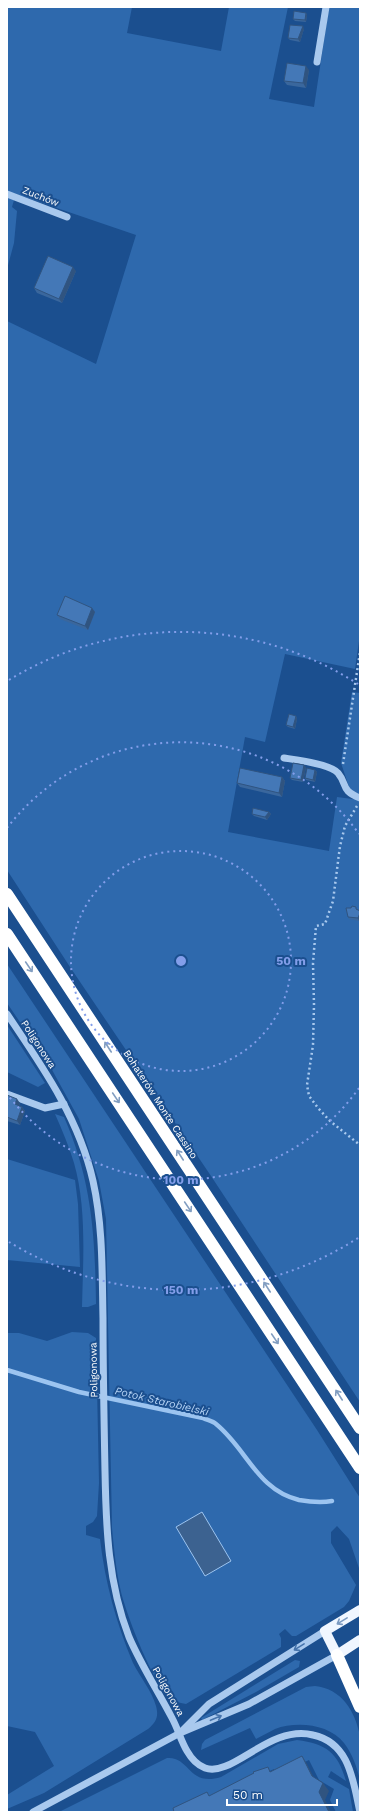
<svg xmlns="http://www.w3.org/2000/svg" width="367" height="1819" font-family="'Work Sans',sans-serif">
	<style>
		.green { fill: #2e69ad }
		.water { fill: #3c6290; stroke: #9cc4f0 }
		.lines { fill: none; stroke-linecap: round; stroke-linejoin: round }
		.stream { stroke: #9cc4f0; stroke-width: 4.5 }
		.path { stroke: #a9c9ee; stroke-width: 2.5; stroke-dasharray: 2 3; stroke-linecap: butt }
		.minor { stroke: #a9c9ee; stroke-width: 7 }
		.major { stroke: #f0f6ff; stroke-width: 10 }
		.highway { stroke: #fff; stroke-width: 12 }
		.wall { fill: #3a679d }
		.shaded-wall { fill: #305480 }
		.building { fill: #4478b7; stroke: #305480 }
		.oneway { stroke: #829ec1 }
		.oneway2 { stroke: #7b9ac1 }
		.oneway3 { stroke: #4674ac }
		.ring { fill: none; stroke: #839eea; stroke-width: 2; stroke-dasharray: 2 4 }
		.labels { text-anchor: middle; stroke-width: 4; stroke-linejoin: round; paint-order: stroke }
		.street-label { font-size: 10px; fill: #fff; stroke: #1b4f8f }
		.water-label { font-size: 11px; font-style: italic; fill: #b5d3f5; stroke: #1b4f8f }
		.centre { fill: #839eea; stroke: #1b4f8f; stroke-width: 2 }
		.ring-label { font-size: 12px; text-anchor: middle; font-weight: bold; fill: #839eea; stroke: #1b4f8f; stroke-width: 4; stroke-linejoin: round; paint-order: stroke }
	</style>
	<rect width="100%" height="100%" fill="#1b4f8f"/>
	<g class="green">
		<polygon points="7,7 132,7 127,33 221,51 229,7 288,7 269,99 314,107 329,7 360,7 360,634 355,669 285,654 265,742 245,737 228,832 329,851 337,797 360,800 360,1402 211,1176 70,967 7,870 7,321 96,364 136,235 7,191"/>
		<polygon points="7,197 14,200 12,207 17,211 14,243 7,269"/>
		<polygon points="352,692 360,693 360,794 353,792 349,787 341,763"/>
		<path d="M7,964L317,1430L360,1498V1571L349,1539L337,1526L331,1532V1543L356,1585L349,1601L344,1607L296,1636H292L285,1629L279,1634L281,1638V1647L186,1704C181,1703 175,1702 171,1699C153,1684 127,1616 121,1592C116,1571 114,1549 112,1528L106,1219L99,1181L79,1119L51,1068L7,1003Z"/>
		<polygon points="7,1025 45,1083 38,1087 7,1072"/>
		<path d="M55,1114L64,1117C92,1181 95,1235 96,1304L88,1307H82C83,1261 87,1208 74,1163C69,1146 62,1130 55,1114Z"/>
		<polygon points="7,1159 75,1180 78,1204 80,1267 7,1260"/>
		<path d="M72,1332L88,1333L96,1338L99,1483L97,1516L93,1522L86,1526V1535L100,1539C105,1582 116,1623 133,1663C140,1677 152,1691 156,1706C159,1717 156,1722 148,1729L44,1793L7,1809V1795L54,1766L35,1732L7,1726V1333H19L47,1341Z"/>
		<polygon points="295,1660 300,1661 299,1667 256,1692 202,1720 201,1718"/>
		<path d="M315,1686C342,1689 355,1711 360,1736C362,1749 360,1766 360,1780C357,1767 352,1753 344,1743C329,1724 297,1721 275,1729C269,1732 262,1736 256,1739L250,1728L201,1750L202,1744L205,1740L306,1687Z"/>
		<path d="M297,1740C327,1744 338,1753 346,1781L331,1771L328,1777L349,1789L353,1812H336L330,1800L334,1789L319,1780L309,1760L278,1775L274,1769L182,1812H59L167,1758C190,1756 188,1787 221,1777L278,1744Z"/>
	</g>
	<polygon class="water" points="202,1512 231,1561 205,1576 176,1527"/>
	<g class="lines">
		<path class="stream" d="M7,1370L79,1392L203,1418C207,1420 213,1421 216,1424C247,1449 257,1490 299,1500C311,1502 320,1503 332,1501"/>
		<g class="path">
			<polyline points="343,764 360,652"/>
			<polyline points="357,806 345,826 340,846 333,901 325,924 316,926 313,963 314,1005 313,1045 307,1085 309,1096 318,1108 330,1121 360,1145"/>
		</g>
		<g class="minor">
			<polyline points="317,62 326,7"/>
			<polyline points="7,194 67,217"/>
			<path d="M284,758C297,760 330,764 338,773C348,785 340,790 360,798"/>
			<path d="M7,1014C42,1066 79,1118 93,1181C103,1226 102,1272 103,1318C103,1369 104,1420 105,1471C106,1528 108,1583 129,1637C141,1665 158,1691 172,1718C178,1729 181,1741 187,1751C191,1758 197,1765 205,1768C232,1778 270,1724 313,1735C350,1743 353,1781 360,1812"/>
			<polyline points="7,1094 45,1108 64,1104"/>
			<polyline points="183,1730 209,1704 325,1631"/>
			<polyline points="33,1812 180,1733 249,1704 337,1655"/>
		</g>
		<polyline class="major" points="360,1610 325,1631 337,1655 360,1640"/>
		<g class="highway">
			<polyline points="7,894 360,1428"/>
			<polyline points="7,934 360,1468"/>
			<polyline points="337,1655 360,1707"/>
		</g>
	</g>
	<g class="wall">
		<polygon points="306,13 307,15 306,22 295,21 293,19"/>
		<polygon points="304,29 300,42 290,40 288,38"/>
		<polygon points="309,70 306,88 287,85 284,81"/>
		<polygon points="76,271 62,303 37,293 34,288"/>
		<polygon points="92,608 95,612 88,630 60,619 57,615"/>
		<polygon points="296,716 297,719 295,729 288,727 286,725"/>
		<polygon points="306,767 303,782 292,780 290,778"/>
		<polygon points="315,770 317,772 315,782 306,780 305,778"/>
		<polygon points="282,777 285,781 282,797 240,787 237,783"/>
		<polygon points="269,812 271,814 267,820 254,816 252,814"/>
		<polygon points="358,909 358,910 360,911 360,919 359,921 349,919 348,917"/>
		<polygon points="7,1097 20,1103 19,1106 22,1107 25,1111 20,1125 7,1121"/>
	</g>
	<g class="shaded-wall">
		<polygon points="306,13 307,15 306,22 305,20"/>
		<polygon points="303,26 304,29 300,42 298,39"/>
		<polygon points="306,66 309,70 306,88 303,83"/>
		<polygon points="73,267 76,271 62,303 59,299"/>
		<polygon points="92,608 95,612 88,630 85,626"/>
		<polygon points="296,716 297,719 295,729 293,727"/>
		<polygon points="304,765 306,767 303,782 301,780"/>
		<polygon points="315,770 317,772 315,782 313,780"/>
		<polygon points="282,777 285,781 282,797 279,793"/>
		<polygon points="269,812 271,814 267,820 265,817"/>
		<polygon points="360,913 360,919 359,921 358,918"/>
		<polygon points="17,1099 20,1103 18,1109 15,1104"/>
		<polygon points="22,1107 25,1111 20,1125 17,1121"/>
		<polygon points="302,1756 307,1764 317,1784 312,1776"/>
		<polygon points="323,1783 329,1791 325,1800 331,1812 329,1812 319,1792"/>
	</g>
	<g class="building">
		<polygon points="294,11 306,13 305,20 293,19"/>
		<polygon points="290,25 303,26 298,39 288,38"/>
		<polygon points="287,63 306,66 303,83 284,81"/>
		<polygon points="48,256 73,267 59,299 34,288"/>
		<polygon points="65,596 92,608 85,626 57,615"/>
		<polygon points="289,714 296,716 293,727 286,725"/>
		<polygon points="293,763 304,765 301,780 290,778"/>
		<polygon points="240,768 282,777 279,793 237,783"/>
		<polygon points="307,768 315,770 313,780 305,778"/>
		<polygon points="253,808 269,812 265,817 252,814"/>
		<polygon points="352,906 356,907 356,909 360,911 360,913 358,918 348,917 346,908 351,908"/>
		<polygon points="7,1095 17,1099 15,1104 22,1107 17,1121 7,1117"/>
		<polygon points="302,1756 312,1776 323,1783 319,1792 329,1812 174,1812 173,1808 207,1792 209,1796 254,1773 253,1772 268,1767 270,1772"/>
	</g>
	<defs><path id="oneway-shaft" d="M-6 0H5M1.5-3L5.5 0L1.5 3" fill="none" stroke-width="1.6" stroke-linecap="round" stroke-linejoin="round"/></defs>
	<g class="oneway">
		<use href="#oneway-shaft" transform="translate(29 967) rotate(56)"/>
		<use href="#oneway-shaft" transform="translate(108 1047) rotate(-123)"/>
		<use href="#oneway-shaft" transform="translate(116 1098) rotate(56)"/>
		<use href="#oneway-shaft" transform="translate(180 1155) rotate(-123)"/>
		<use href="#oneway-shaft" transform="translate(188 1207) rotate(56)"/>
		<use href="#oneway-shaft" transform="translate(267 1287) rotate(-123)"/>
		<use href="#oneway-shaft" transform="translate(275 1339) rotate(56)"/>
		<use href="#oneway-shaft" transform="translate(339 1395) rotate(-123)"/>
	</g>
	<use class="oneway2" href="#oneway-shaft" transform="translate(342 1621) rotate(149)"/>
	<g class="oneway3">
		<use href="#oneway-shaft" transform="translate(299 1647) rotate(148)"/>
		<use href="#oneway-shaft" transform="translate(216 1718) rotate(-23)"/>
	</g>
	<g class="ring">
		<circle cx="181" cy="961" r="110"/>
		<path d="M359 1088A219 219 0 0 1 7 1094M7 828A219 219 0 0 1 359 834"/>
		<path d="M358 1238A329 329 0 0 1 9 1242M9 680A329 329 0 0 1 358 684"/>
	</g>
	<g class="labels">
		<g class="street-label">
			<text transform="translate(41 196) rotate(21)" y="4">Zuchów</text>
			<text transform="translate(39 1044) rotate(57)" y="4">Poligonowa</text>
			<text transform="translate(161 1104) rotate(57)" y="4">Bohaterów Monte Cassino</text>
			<text transform="translate(93 1370) rotate(-91)" y="4">Poligonowa</text>
			<text transform="translate(169 1691) rotate(61)" y="4">Poligonowa</text>
		</g>
		<g class="water-label">
			<text transform="translate(162 1401) rotate(13)" y="4">Potok Starobielski</text>
		</g>
	</g>
	<circle cx="181" cy="961" r="6" class="centre"/>
	<g class="ring-label">
		<text x="291" y="965">50 m</text>
		<text x="181" y="1184">100 m</text>
		<text x="181" y="1294">150 m</text>
	</g>
	<rect width="367" height="1819" fill="none" stroke="#ffffff" stroke-width="16"/>
	<path d="M227 1799v6h110v-6" fill="none" stroke="#ffffff" stroke-width="2"/>
	<text x="233" y="1799" font-size="12" fill="#ffffff" stroke="#1b4f8f" stroke-width="3" paint-order="stroke">50 m</text>
</svg>
